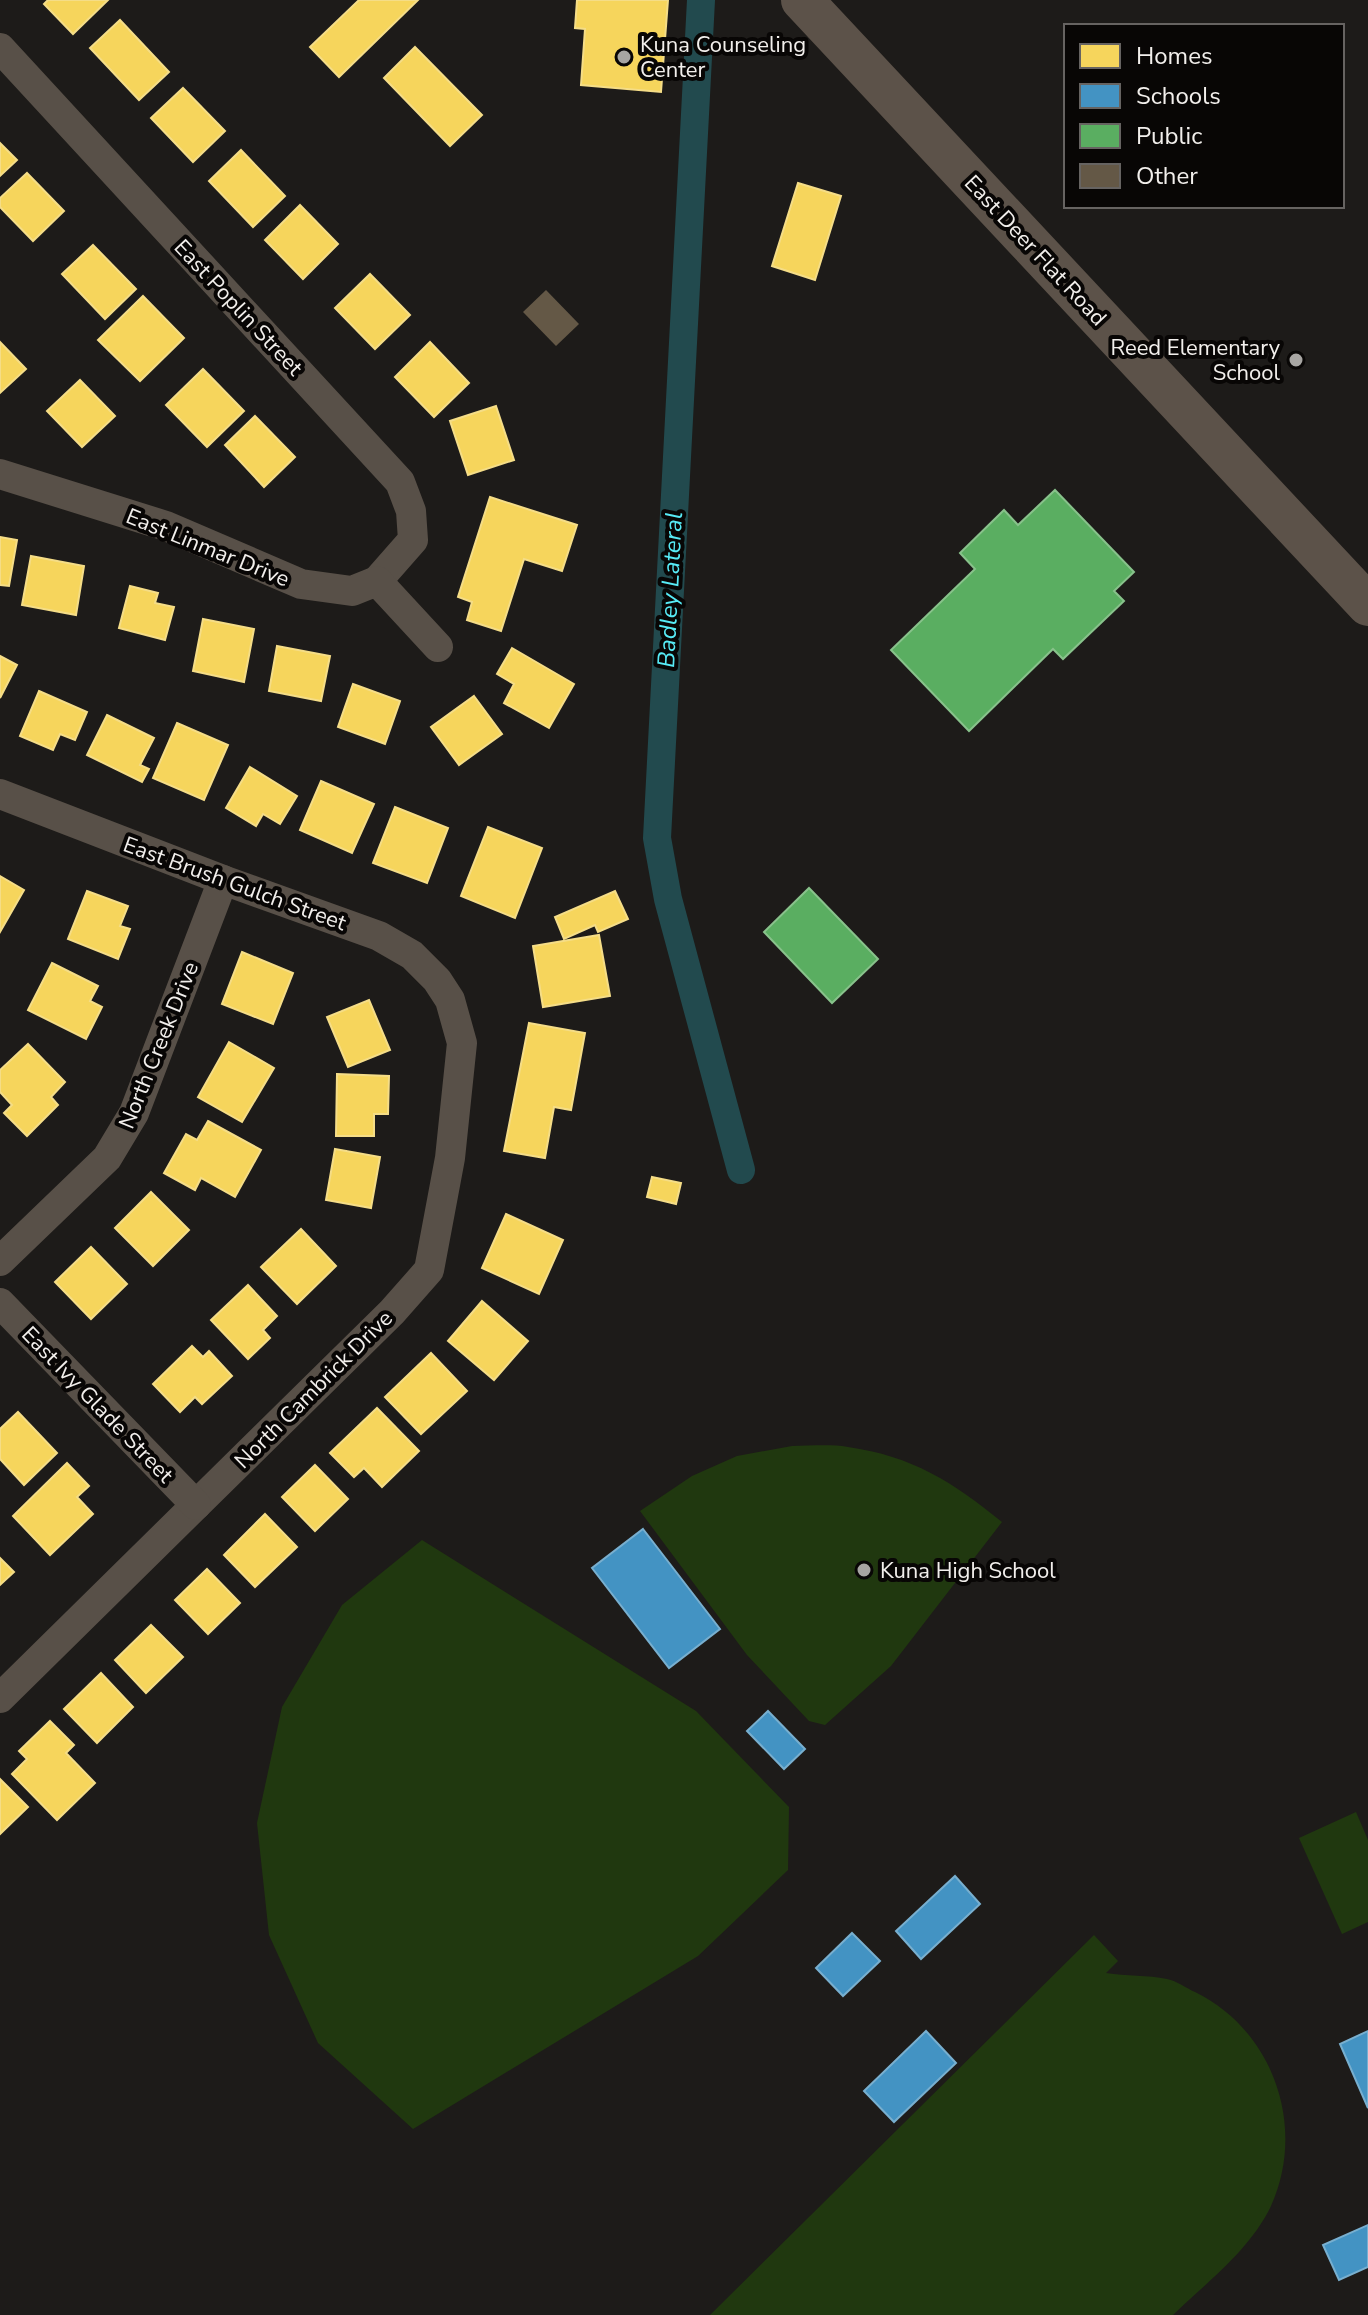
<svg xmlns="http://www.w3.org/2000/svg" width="1368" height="2315" font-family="'Nunito Sans',sans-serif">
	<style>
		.green { fill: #20380f }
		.homes { fill: #f6d55c; stroke: #f5dd87; stroke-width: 2 }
		.schools { fill: #4393c3; stroke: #78afcf; stroke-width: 2 }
		.public { fill: #5aae61; stroke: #88c28b; stroke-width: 2 }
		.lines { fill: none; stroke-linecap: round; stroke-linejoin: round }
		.canal { stroke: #224a4e; stroke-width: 28 }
		.building { fill: #645846 }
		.street { stroke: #585048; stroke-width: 30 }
		.secondary { stroke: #5c5249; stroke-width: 42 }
		.poi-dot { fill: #a7a5a2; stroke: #080605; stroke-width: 3 }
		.labels { text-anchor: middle; stroke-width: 8; stroke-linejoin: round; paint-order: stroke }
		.poi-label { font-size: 22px; fill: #f2efec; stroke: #080605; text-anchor: start }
		.street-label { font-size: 22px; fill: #f2efec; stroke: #080605 }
		.water-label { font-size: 24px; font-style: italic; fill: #57ebf6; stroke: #080605 }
	</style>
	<rect width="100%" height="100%" fill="#1d1b19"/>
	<g class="green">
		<path d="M792,1446C810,1446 830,1444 848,1447C912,1456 953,1482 1002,1522L891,1666L825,1725L809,1721L747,1655L640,1511L692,1476L737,1456Z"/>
		<polygon points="422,1540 696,1711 789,1807 788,1870 698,1956 413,2129 318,2043 269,1935 257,1823 282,1707 342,1605"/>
		<polygon points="1356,1812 1368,1840 1368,1922 1342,1934 1299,1838"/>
		<path d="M1094,1935L1118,1961L1106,1973C1126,1976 1148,1975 1167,1979C1177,1981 1186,1988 1195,1992C1273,2030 1307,2126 1271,2206C1250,2250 1207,2282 1173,2315H710Z"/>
	</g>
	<g class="homes">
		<polygon points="48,0 108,0 73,34 44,4"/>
		<polygon points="359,0 418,0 339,77 310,47"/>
		<polygon points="577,0 668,0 661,92 581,85 585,29 575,28"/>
		<polygon points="120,20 169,72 139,100 90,48"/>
		<polygon points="415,47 482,115 450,146 384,78"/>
		<polygon points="183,88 225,131 193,162 151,118"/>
		<polygon points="0,143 17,160 0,176"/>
		<polygon points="241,150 285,196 253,227 209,181"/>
		<polygon points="27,173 64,211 33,241 0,207 0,198"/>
		<polygon points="798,183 841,196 815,280 772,266"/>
		<polygon points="300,205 338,244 303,279 265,240"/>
		<polygon points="93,245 136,289 105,319 62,274"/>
		<polygon points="370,274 410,315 375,349 335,308"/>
		<polygon points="143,296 184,338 140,381 98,340"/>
		<polygon points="0,342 26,369 0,393"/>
		<polygon points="430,342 469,383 434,417 395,377"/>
		<polygon points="203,369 244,411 207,447 166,405"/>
		<polygon points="80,380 115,416 82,447 47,411"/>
		<polygon points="496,406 514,460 468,475 450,421"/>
		<polygon points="255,416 295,457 264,487 225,445"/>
		<polygon points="490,497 577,525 562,571 524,559 501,631 467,620 472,602 458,597"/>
		<polygon points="0,537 17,540 9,586 0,585"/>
		<polygon points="31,556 84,566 76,615 22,605"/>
		<polygon points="130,586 158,593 155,603 174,607 165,640 119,628"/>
		<polygon points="203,619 254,629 244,682 193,671"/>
		<polygon points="277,646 330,656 321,701 269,691"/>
		<polygon points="512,648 574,684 549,728 504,703 514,684 497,674"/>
		<polygon points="0,656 17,665 0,698"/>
		<polygon points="353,684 400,701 385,744 338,727"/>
		<polygon points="39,691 87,712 75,740 60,734 53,750 20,736"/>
		<polygon points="474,696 502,734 459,765 431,727"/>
		<polygon points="107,715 154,738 140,765 149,769 142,782 87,755"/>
		<polygon points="177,723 228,745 204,800 153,778"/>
		<polygon points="250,767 297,796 280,824 263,814 256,826 226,808"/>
		<polygon points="321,781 374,804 352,853 300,830"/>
		<polygon points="395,807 448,828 427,883 373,863"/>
		<polygon points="488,827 542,848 515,918 461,896"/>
		<polygon points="0,876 24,890 0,932"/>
		<polygon points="87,891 128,906 120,926 130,929 118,959 68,939"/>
		<polygon points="615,891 628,919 598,932 595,925 564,939 555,917"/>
		<polygon points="599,935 610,996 543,1007 533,946"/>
		<polygon points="242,952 293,973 273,1024 222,1004"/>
		<polygon points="52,963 98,986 90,1001 102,1007 86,1039 28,1010"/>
		<polygon points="369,1000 390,1050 348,1067 327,1017"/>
		<polygon points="529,1023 585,1033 571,1110 554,1107 545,1158 504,1151"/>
		<polygon points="229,1042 274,1068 242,1122 198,1097"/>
		<polygon points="28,1044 65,1082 51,1097 58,1105 27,1136 4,1113 12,1105 0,1092 0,1070"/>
		<polygon points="337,1074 389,1076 388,1114 374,1114 374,1136 336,1136"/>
		<polygon points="208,1121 261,1150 235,1197 201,1178 195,1190 164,1173 186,1134 197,1140"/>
		<polygon points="335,1149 380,1157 371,1208 326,1200"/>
		<polygon points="652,1177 681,1183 676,1204 647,1197"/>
		<polygon points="151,1192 189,1230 153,1266 115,1228"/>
		<polygon points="506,1214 563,1240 539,1294 482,1268"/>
		<polygon points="301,1229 336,1266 297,1304 261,1267"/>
		<polygon points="91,1247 127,1284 91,1319 55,1282"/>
		<polygon points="248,1285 277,1316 263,1330 270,1338 248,1359 211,1320"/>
		<polygon points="482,1301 528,1341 494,1380 448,1341"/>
		<polygon points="192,1346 203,1357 209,1351 232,1376 202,1404 195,1397 180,1412 153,1384"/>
		<polygon points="431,1353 467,1391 421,1434 385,1397"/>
		<polygon points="377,1408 419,1451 382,1487 364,1468 354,1477 330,1453"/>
		<polygon points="18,1412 57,1453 24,1485 0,1459 0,1429"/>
		<polygon points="67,1463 89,1486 77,1497 93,1514 50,1555 13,1516"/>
		<polygon points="315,1465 348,1499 315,1531 282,1497"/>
		<polygon points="265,1514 297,1547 255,1587 224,1555"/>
		<polygon points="0,1558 14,1572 0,1585"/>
		<polygon points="207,1569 240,1603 208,1634 175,1600"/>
		<polygon points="151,1625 183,1657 146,1693 115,1660"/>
		<polygon points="101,1673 133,1707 97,1743 64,1709"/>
		<polygon points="50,1721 74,1745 66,1753 95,1783 57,1820 12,1774 27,1759 19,1751"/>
		<polygon points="0,1779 28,1807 0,1834"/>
	</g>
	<g class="schools">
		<polygon points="643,1529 720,1629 669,1668 592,1568"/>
		<polygon points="768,1711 805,1749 784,1769 747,1731"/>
		<polygon points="955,1876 980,1904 921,1959 896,1931"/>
		<polygon points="852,1933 880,1961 843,1996 816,1968"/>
		<polygon points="926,2031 956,2063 894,2122 864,2091"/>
		<polygon points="1368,2031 1368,2108 1340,2044"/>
		<polygon points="1368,2225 1368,2267 1339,2280 1323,2245"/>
	</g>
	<g class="public">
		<polygon points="1055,490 1134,572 1114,591 1124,601 1063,659 1053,649 969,731 891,650 975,569 960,553 1004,510 1018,525"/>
		<polygon points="809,888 878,959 832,1003 764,932"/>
	</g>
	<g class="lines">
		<polyline class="canal" points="701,0 657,838 668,899 741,1170"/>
	</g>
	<polygon class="building" points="546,290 579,324 556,346 523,312"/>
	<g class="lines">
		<g class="street">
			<polyline points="0,48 400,482 411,511 413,540 377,581"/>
			<polyline points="0,474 166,526 301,584 352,591 377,581 438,647"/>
			<polyline points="0,794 223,880 379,936 412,955 437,980 450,1000 462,1043 450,1158 429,1270 392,1312 0,1698"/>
			<polyline points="0,1261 107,1158 134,1113 223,880"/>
			<polyline points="0,1303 196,1505"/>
		</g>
		<polyline class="secondary" points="802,0 1368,605"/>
	</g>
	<g class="poi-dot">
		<circle cx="624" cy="57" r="8"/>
		<circle cx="1296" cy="360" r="8"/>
		<circle cx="864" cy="1570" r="8"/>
	</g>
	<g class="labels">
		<g class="poi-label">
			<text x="640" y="52">Kuna Counseling<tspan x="640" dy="25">Center</tspan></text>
			<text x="1280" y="355" text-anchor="end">Reed Elementary<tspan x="1280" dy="25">School</tspan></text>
			<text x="880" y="1578">Kuna High School</text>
		</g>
		<g class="street-label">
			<text transform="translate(1036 250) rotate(47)" y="8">East Deer Flat Road</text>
			<text transform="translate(239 307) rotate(47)" y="8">East Poplin Street</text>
			<text transform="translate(208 547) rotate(22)" y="8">East Linmar Drive</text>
			<text transform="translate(235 883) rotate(20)" y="8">East Brush Gulch Street</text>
			<text transform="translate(158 1045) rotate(-68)" y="8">North Creek Drive</text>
			<text transform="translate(313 1389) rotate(-45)" y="8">North Cambrick Drive</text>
			<text transform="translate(98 1404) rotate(46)" y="8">East Ivy Glade Street</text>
		</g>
		<g class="water-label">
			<text transform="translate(670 590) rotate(-87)" y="8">Badley Lateral</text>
		</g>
	</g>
	<rect x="1064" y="24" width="280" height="184" fill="#080605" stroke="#666361" stroke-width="2"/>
	<rect x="1080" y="44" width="40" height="24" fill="#f6d55c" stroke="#666361" stroke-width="2"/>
	<text x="1136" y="64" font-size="24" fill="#f2efec">Homes</text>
	<rect x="1080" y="84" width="40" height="24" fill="#4393c3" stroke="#666361" stroke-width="2"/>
	<text x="1136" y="104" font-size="24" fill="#f2efec">Schools</text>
	<rect x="1080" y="124" width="40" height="24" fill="#5aae61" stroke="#666361" stroke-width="2"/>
	<text x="1136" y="144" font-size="24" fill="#f2efec">Public</text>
	<rect x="1080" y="164" width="40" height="24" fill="#645846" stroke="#666361" stroke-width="2"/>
	<text x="1136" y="184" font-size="24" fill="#f2efec">Other</text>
</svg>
